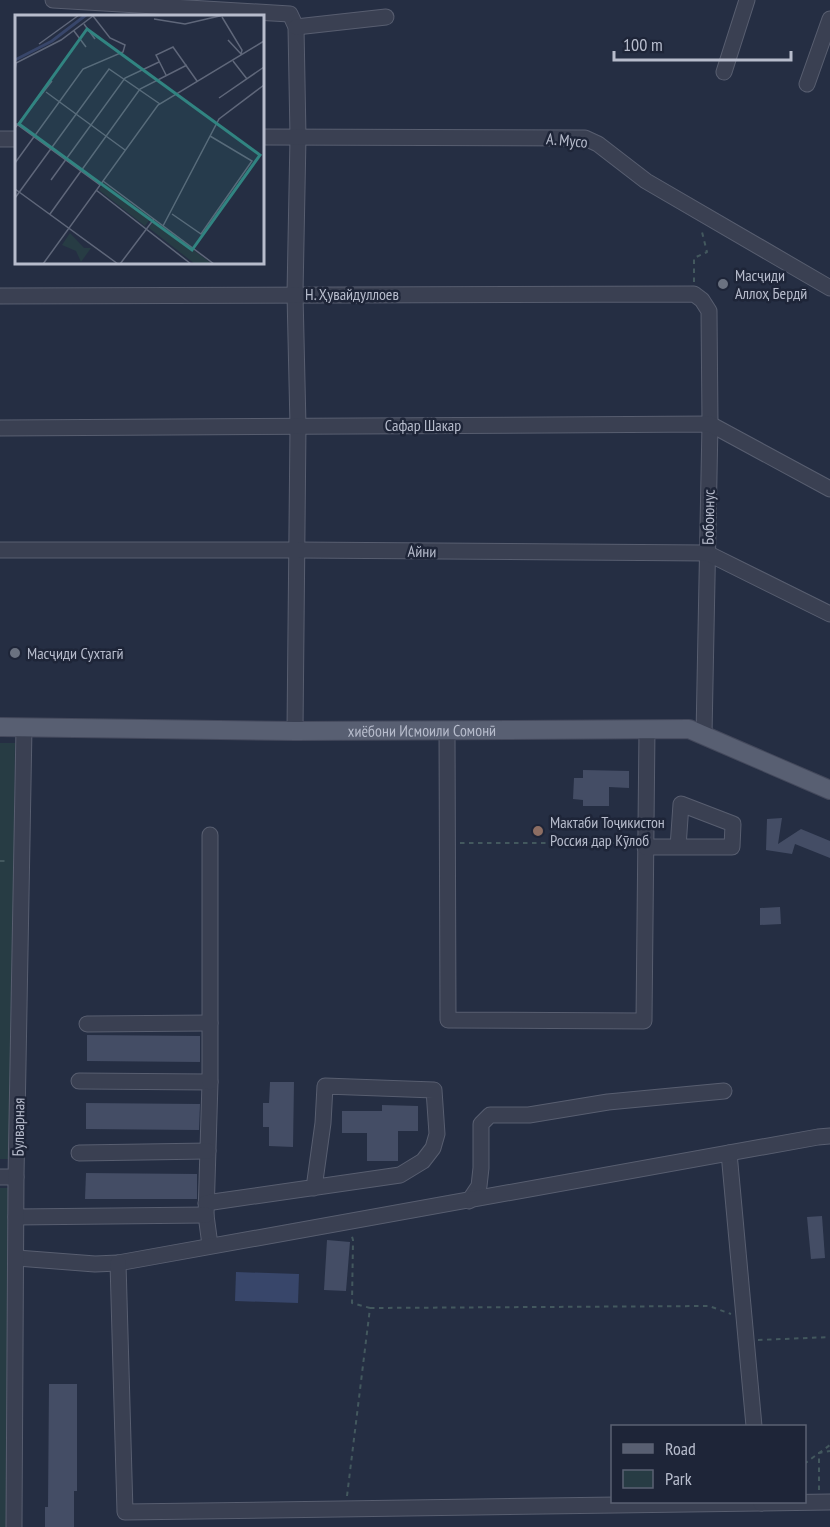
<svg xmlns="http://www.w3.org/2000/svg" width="830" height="1527" font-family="'PT Sans Narrow',sans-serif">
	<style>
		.green { fill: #273c44 }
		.water { fill: #38466a }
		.building { fill: #444d65 }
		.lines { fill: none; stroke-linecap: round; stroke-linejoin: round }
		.minor-casing { stroke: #585e70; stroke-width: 17 }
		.major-casing { stroke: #44495c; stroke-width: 20 }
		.path { stroke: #43585e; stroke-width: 2; stroke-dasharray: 4.5 4.5; stroke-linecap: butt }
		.minor { stroke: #3a4052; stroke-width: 15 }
		.major { stroke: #585f72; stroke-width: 18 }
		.worship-dot { fill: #6b7280; stroke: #1e2538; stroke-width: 2 }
		.education-dot { fill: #8d6e63; stroke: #1e2538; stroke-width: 2 }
		.labels { text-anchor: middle; stroke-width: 5; stroke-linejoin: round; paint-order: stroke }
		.street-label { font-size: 16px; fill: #b7bccc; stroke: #1e2538 }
		.poi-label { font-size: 16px; fill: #b7bccc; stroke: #1e2538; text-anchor: start }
		.inset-river { fill: none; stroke: #38466a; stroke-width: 3 }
		.inset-road { fill: none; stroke: #5f677a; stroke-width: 1.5 }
		.view { fill: #318481; fill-opacity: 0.15; stroke: #318481; stroke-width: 3 }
		.inset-edge { fill: none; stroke: #b7bccc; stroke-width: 3 }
	</style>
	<rect width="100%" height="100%" fill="#252e43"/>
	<g class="green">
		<polygon points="0,743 15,743 11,1159 0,1159"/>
		<polygon points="0,1188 11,1188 6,1527 0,1527"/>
	</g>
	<polygon class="water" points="236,1272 299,1274 298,1303 235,1301"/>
	<g class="building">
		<polygon points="583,770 629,771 629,788 609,787 609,806 583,806 583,800 573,799 574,778 583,778"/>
		<polygon points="782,818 778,844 801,829 830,841 830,858 795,844 792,854 766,850 767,819"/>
		<polygon points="780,907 781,924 760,925 760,908"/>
		<polygon points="87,1035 200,1036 200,1062 87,1061"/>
		<polygon points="270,1082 294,1082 293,1147 269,1146 269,1127 263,1127 263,1103 269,1103"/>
		<polygon points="86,1103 200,1104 199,1130 86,1129"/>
		<polygon points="382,1105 418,1106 418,1131 398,1131 398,1161 367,1161 367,1133 342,1133 342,1111 382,1111"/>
		<polygon points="86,1173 197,1174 197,1199 85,1199"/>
		<polygon points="822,1216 825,1258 811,1259 807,1217"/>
		<polygon points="327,1240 350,1242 346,1291 324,1290"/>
		<polygon points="49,1384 77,1384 77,1491 74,1491 74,1527 45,1527 45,1507 48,1507"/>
	</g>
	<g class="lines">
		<defs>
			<g id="minor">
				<polyline points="53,0 290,14 296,27 298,137 295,294 298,426 295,731"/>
				<polyline points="296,27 386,17"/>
				<polyline points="724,72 747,0"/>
				<polyline points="807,84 830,19"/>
				<polyline points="262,137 585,138 598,144 646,181 830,288"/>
				<polyline points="0,139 16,139"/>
				<polyline points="0,296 694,294 702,300 709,311 710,424 704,735"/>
				<polyline points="0,428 710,424 830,489"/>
				<polyline points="0,550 297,550 707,553 830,614"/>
				<polyline points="447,730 448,1020 644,1021 647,729"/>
				<polyline points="645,847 732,847 733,824 681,804 678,847"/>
				<polyline points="87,1024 210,1023"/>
				<polyline points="79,1081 210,1082 206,1215 210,1245"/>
				<polyline points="210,1082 210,835"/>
				<polyline points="79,1153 208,1151"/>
				<polyline points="729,1153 754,1426"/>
				<polyline points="0,1177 16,1177"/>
				<polyline points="469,1201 479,1186 481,1168 481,1124 490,1115 529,1115 608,1102 724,1091"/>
				<polyline points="206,1203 400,1175 423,1161 433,1148 437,1134 434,1090 325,1086 323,1123 314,1188"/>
				<polyline points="16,1217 206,1215"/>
				<polyline points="17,1258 95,1264 118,1263 818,1137 830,1136"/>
				<polyline points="118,1263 125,1512 761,1503 761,1502"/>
				<polyline points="761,1503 830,1502"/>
				<polyline points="14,1527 16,1177 24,727"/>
			</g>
			<g id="major">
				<path id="s1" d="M0,727L295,731L689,729L830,790"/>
			</g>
		</defs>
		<use href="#minor" class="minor-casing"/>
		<use href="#major" class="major-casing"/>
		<g class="path">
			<polyline points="694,282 694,258 707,252 701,228"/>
			<polyline points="460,843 634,843"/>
			<polyline points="0,861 9,861"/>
			<polyline points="370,1308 709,1306 731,1314"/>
			<polyline points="758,1340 830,1337"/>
			<polyline points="804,1464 830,1445"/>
			<polyline points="819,1490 819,1453 830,1451"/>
			<polyline points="347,1496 370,1308 352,1303 353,1240 351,1233"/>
		</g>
		<use href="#minor" class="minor"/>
		<use href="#major" class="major"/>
	</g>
	<g class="worship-dot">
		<circle cx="723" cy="284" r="6"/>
		<circle cx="15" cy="653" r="6"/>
	</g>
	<circle class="education-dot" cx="538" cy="831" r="6"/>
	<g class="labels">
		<g class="street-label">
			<text transform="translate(567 140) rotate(5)" y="6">А. Мусо</text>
			<text x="352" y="300">Н. Ҳувайдуллоев</text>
			<text x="423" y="431">Сафар Шакар</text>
			<text transform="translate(708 517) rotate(-89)" y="6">Бобоюнус</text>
			<text transform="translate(422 551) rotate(1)" y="6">Айни</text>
			<text dy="6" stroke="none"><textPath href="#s1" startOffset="422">хиёбони Исмоили Сомонӣ</textPath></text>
			<text transform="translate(18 1127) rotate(-89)" y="6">Булварная</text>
		</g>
		<g class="poi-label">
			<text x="735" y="281">Масҷиди<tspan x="735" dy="18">Аллоҳ Бердӣ</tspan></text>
			<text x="27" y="659">Масҷиди Сухтагӣ</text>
			<text x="550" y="828">Мактаби Тоҷикистон<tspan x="550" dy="18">Россия дар Кӯлоб</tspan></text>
		</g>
	</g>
	<g transform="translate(15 15)">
		<rect width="249" height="249" fill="#252e43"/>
		<path d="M89,168L136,203L130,211L84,175ZM139,205L197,249H180L134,213ZM55,218L69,233H76L66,247L61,236L47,230Z" fill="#273c44"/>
		<path class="inset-river" d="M0,45L37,26L71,0"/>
		<path class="inset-road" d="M207,2L227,35L226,39M139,4L170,9L209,0M69,9L80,24M59,16L71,32M213,25L227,40M24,29L64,0M218,46L232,64M0,55L1,48L46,25L78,1M151,60L141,40L158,32L182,66M31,77L110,135M204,83L249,52M0,108L85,170M0,113L37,66M0,148L68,54L108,37L110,30L95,23L78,1M36,165L110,63L144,47M88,166L199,249M0,174L103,249M81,175L176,249M0,183L94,54L145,89M35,199L125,74L172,50M157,199L186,219L237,146L195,121M148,211L204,104L249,70M28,249L143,90L249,26M105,249L139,204"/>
		<path class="view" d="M72,14L245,140L177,235L4,109Z"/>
		<rect width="249" height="249" class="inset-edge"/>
	</g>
	<rect x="611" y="1425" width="195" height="78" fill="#1e2538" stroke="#5b6173" stroke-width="1.5"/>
	<rect x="623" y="1444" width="30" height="9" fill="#585f72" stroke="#5b6173" stroke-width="1.5"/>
	<text x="665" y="1455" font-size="18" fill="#b7bccc">Road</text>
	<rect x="623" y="1470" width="30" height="18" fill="#273c44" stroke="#5b6173" stroke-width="1.5"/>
	<text x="665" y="1485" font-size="18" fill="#b7bccc">Park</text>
	<path d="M614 51v9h177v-9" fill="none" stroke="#b7bccc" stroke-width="3"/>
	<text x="623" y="51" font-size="18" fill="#b7bccc" stroke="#1e2538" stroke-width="4.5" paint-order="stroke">100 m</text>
</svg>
